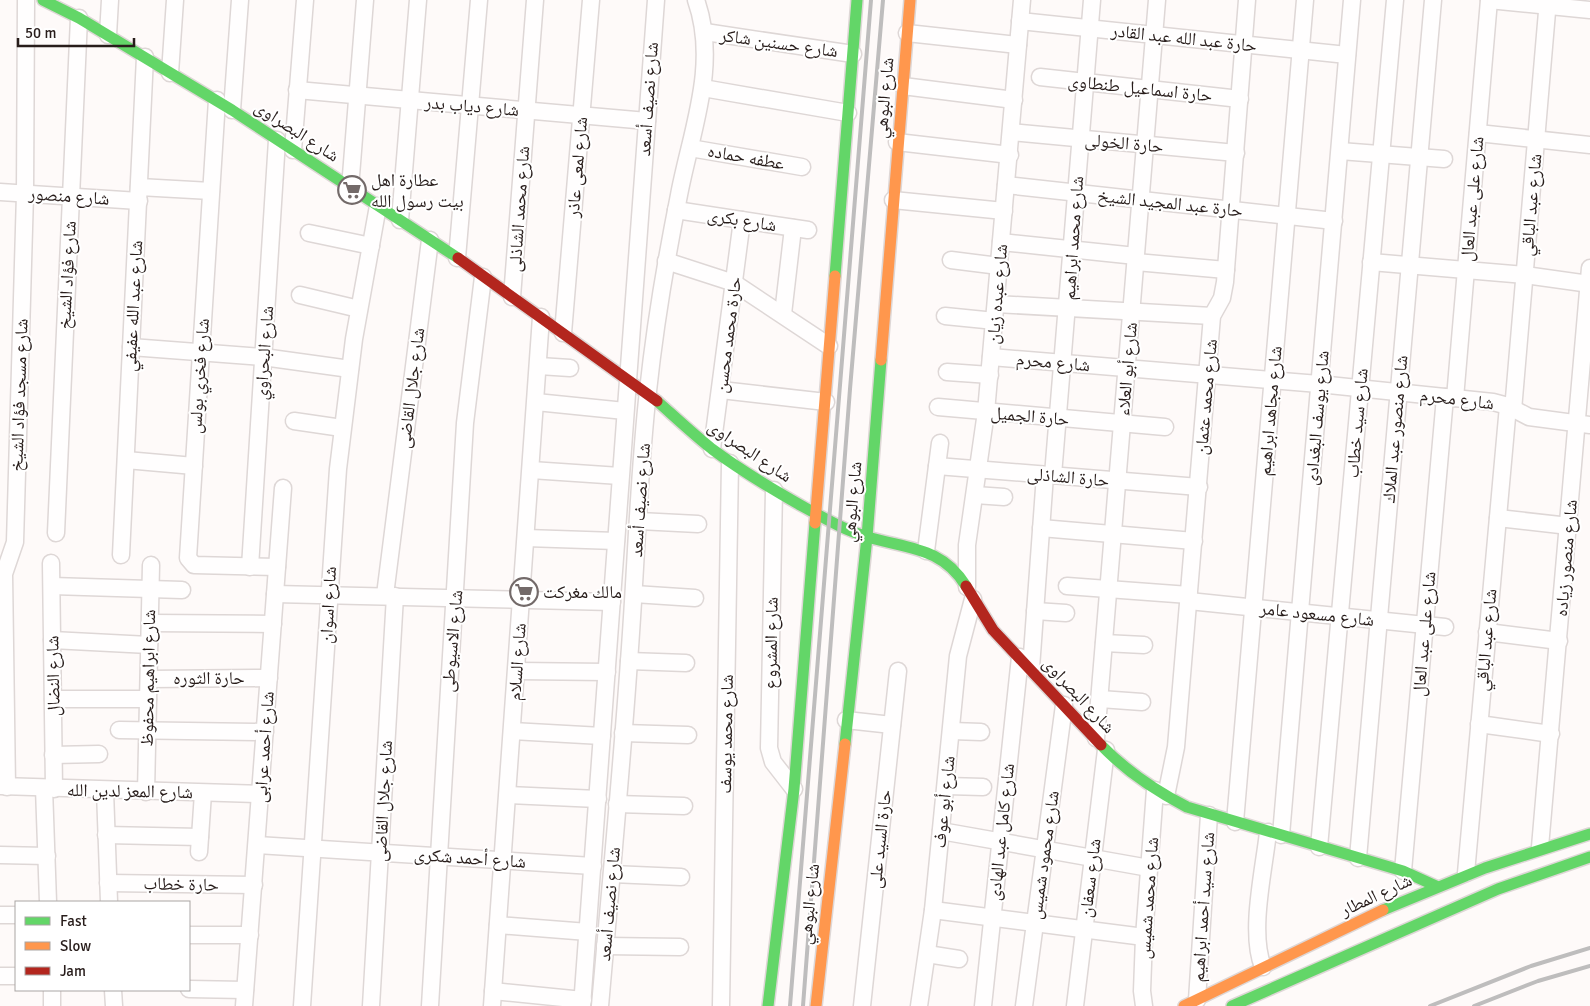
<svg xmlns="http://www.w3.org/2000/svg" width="1590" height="1006" font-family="Signika,'Noto Naskh Arabic',sans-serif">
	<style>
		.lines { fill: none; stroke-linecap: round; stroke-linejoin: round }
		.street-casing { stroke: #ded7d6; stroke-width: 19 }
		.fast-casing { stroke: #ded7d6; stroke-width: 14 }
		.slow-casing { stroke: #ded7d6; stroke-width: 14 }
		.jam-casing { stroke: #ded7d6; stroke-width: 14 }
		.street { stroke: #fffefe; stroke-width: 16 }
		.fast { stroke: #63d668; stroke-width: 11 }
		.slow { stroke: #ff974d; stroke-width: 11 }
		.jam { stroke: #b3261e; stroke-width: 11 }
		.rail { stroke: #bebdbd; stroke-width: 4 }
		.labels { text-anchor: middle; stroke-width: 4; stroke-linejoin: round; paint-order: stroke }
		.street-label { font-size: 18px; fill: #281d1b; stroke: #fff }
		.poi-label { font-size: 18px; fill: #281d1b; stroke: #fff; text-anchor: start }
	</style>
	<rect width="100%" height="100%" fill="#fefaf9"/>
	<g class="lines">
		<defs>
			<g id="street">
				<polyline points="1489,0 1590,10"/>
				<polyline points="1020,21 1347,55"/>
				<polyline points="705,32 853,54"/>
				<polyline points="907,33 1018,45"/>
				<polyline points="108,35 110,0"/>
				<polyline points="170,73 175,0"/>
				<polyline points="1040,77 1240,99"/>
				<polyline points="903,86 1014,100"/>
				<polyline points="703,88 848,113"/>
				<polyline points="297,90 647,121"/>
				<polyline points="217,100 188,558 194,565 277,567"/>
				<polyline points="232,110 240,0"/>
				<polyline points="1011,132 1236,153"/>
				<polyline points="1478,133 1590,145"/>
				<polyline points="897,142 1010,155"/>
				<polyline points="690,148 802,167"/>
				<polyline points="293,150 305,0"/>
				<polyline points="1340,151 1444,159"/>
				<polyline points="1006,185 1334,221"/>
				<polyline points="139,187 211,191"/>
				<polyline points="350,188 365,0"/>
				<polyline points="0,192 139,201"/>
				<polyline points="893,200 1004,211"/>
				<polyline points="676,210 808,230"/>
				<polyline points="400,220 418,0"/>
				<polyline points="309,233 371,246"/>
				<polyline points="1001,242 1136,256"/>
				<polyline points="457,258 479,0"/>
				<polyline points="951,260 999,266"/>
				<polyline points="666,261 734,283 829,346"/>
				<polyline points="1136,262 1226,270"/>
				<polyline points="1371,262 1525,275 1590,284"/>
				<polyline points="300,295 359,309"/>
				<polyline points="512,297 535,0"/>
				<polyline points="996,304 1212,316"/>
				<polyline points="783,314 793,228"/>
				<polyline points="945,316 995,321"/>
				<polyline points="563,333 591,0"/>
				<polyline points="131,347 263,357 350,369"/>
				<polyline points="991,357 1319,384 1493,402 1508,406 1529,417 1590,425"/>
				<polyline points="539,366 570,368"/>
				<polyline points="947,372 990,375"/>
				<polyline points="721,390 826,402"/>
				<polyline points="1455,398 1489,0"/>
				<polyline points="536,402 625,411"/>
				<polyline points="938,407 1165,427"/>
				<polyline points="1513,410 1548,0"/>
				<polyline points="294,421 342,428"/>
				<polyline points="712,449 742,220"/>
				<polyline points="126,460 194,466"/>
				<polyline points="937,466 1199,487"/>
				<polyline points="531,470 620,476"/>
				<polyline points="1053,475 1092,0"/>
				<polyline points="774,490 769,748 773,762 794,789"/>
				<polyline points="975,495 1004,497"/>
				<polyline points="1498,518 1569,526"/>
				<polyline points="639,521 698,524"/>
				<polyline points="1041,528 1194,541"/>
				<polyline points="56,533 79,18"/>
				<polyline points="526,538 616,541"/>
				<polyline points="926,551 940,443"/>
				<polyline points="121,555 145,57"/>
				<polyline points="51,563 54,789"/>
				<polyline points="250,567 277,140"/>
				<polyline points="52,586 182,590"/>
				<polyline points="1067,586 1189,595"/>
				<polyline points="967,587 967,545 986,412 1022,0"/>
				<polyline points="275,594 612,602"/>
				<polyline points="634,594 695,598"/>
				<polyline points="385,595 430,240"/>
				<polyline points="1189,601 1445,627"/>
				<polyline points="1035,611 1066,613"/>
				<polyline points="150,623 273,624"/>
				<polyline points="1487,632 1559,641"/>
				<polyline points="52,640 149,645"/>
				<polyline points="1104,643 1144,645"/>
				<polyline points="629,661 686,663"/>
				<polyline points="1031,668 1045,475"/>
				<polyline points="517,671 607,672"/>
				<polyline points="149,679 269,678"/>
				<polyline points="53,699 148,699"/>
				<polyline points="1100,699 1142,702"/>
				<polyline points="846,720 892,725"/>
				<polyline points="1479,724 1551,734"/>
				<polyline points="119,730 265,732"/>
				<polyline points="512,731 602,736"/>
				<polyline points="952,731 981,732"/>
				<polyline points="623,733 688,735"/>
				<polyline points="1096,738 1157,0"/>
				<polyline points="53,755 99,754"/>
				<polyline points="0,786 260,794"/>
				<polyline points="947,786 983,787"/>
				<polyline points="7,787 4,574 15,542 25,194 26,0"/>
				<polyline points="44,788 48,902"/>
				<polyline points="105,791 109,902"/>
				<polyline points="146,792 151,565"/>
				<polyline points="508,795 598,799"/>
				<polyline points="1166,796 1176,747 1212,316 1222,298 1225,282 1247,0"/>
				<polyline points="617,804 684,806"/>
				<polyline points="1235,822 1305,0"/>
				<polyline points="941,831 1149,868"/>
				<polyline points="106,835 200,837"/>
				<polyline points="1281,835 1352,0"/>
				<polyline points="257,845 593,866"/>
				<polyline points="1319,847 1395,0"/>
				<polyline points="1540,847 1590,268"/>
				<polyline points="199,852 203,793"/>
				<polyline points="0,855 47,856"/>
				<polyline points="1358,858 1433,0"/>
				<polyline points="1403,871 1445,397"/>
				<polyline points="1466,873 1508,406"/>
				<polyline points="612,874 681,877"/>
				<polyline points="108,883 254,885"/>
				<polyline points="933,910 1144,937"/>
				<polyline points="0,915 16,915"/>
				<polyline points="498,925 588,932"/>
				<polyline points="189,935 250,935"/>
				<polyline points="605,946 680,947"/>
				<polyline points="927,954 959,959"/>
				<path d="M1263,967C1249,932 1264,870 1268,832"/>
				<polyline points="0,976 16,976"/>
				<polyline points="189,989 245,990"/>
				<polyline points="52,990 52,1006"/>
				<polyline points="113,990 114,1006"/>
				<polyline points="493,991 583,1000"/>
				<polyline points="1197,1000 1209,815"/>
				<polyline points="244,1006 283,488"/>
				<polyline points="302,1006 338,469 354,339 378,206"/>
				<polyline points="371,1006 395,596"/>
				<polyline points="430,1006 465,423 483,277"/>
				<polyline points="492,1006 541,317"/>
				<polyline points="582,1006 656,0"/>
				<path d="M600,1006C610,891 621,776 629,661C636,571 638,480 648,391C655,325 666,260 679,195C691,131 719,65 696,0"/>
				<polyline points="721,1006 730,463"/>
				<polyline points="862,1006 898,671"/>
				<polyline points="919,1006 933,910 958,656 973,599"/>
				<polyline points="983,1006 1020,657"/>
				<polyline points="1024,1006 1064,705"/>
				<polyline points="1075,1006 1106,750"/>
				<polyline points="1144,1006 1142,991 1144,937 1155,790"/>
			</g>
			<g id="fast">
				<polyline points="43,0 79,18 232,110 458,258"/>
				<polyline points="835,276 857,0"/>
				<path d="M657,401C675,417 693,434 712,449C740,470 772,489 802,506C824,518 844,530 868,537C908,549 942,547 966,586"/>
				<polyline points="845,744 867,537 881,360"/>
				<path d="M1101,745C1127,772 1154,790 1187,807L1403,871L1436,886"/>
				<polyline points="1383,910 1485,868 1590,834"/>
				<polyline points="768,1006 794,789 815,523"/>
				<polyline points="1232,1006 1498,889 1590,857"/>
			</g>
			<g id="slow">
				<polyline points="881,360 910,0"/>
				<polyline points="815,523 835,276"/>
				<polyline points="816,1006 845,744"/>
				<polyline points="1184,1006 1383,910"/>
			</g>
			<g id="jam">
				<polyline points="458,258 657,401"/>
				<polyline points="966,586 993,630 1101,745"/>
			</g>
		</defs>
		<use href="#street" class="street-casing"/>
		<use href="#fast" class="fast-casing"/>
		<use href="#slow" class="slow-casing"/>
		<use href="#jam" class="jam-casing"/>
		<use href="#street" class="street"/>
		<use href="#fast" class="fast"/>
		<use href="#slow" class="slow"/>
		<use href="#jam" class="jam"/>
		<g class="rail">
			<polyline points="790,1006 871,0"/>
			<polyline points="803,1006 850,389 883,0"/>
			<polyline points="1430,1006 1531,966 1590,948"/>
			<polyline points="1474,1006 1538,981 1590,966"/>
		</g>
	</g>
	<defs>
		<symbol id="supermarket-ring" viewBox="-11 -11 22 22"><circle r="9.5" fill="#fff" stroke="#736a69" stroke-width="1.5"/><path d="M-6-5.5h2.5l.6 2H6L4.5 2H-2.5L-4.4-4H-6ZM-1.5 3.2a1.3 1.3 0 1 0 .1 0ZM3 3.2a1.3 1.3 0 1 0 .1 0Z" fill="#736a69"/></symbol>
	</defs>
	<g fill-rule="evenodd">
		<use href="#supermarket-ring" x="336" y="174" width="32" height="32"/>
		<use href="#supermarket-ring" x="508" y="576" width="32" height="32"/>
	</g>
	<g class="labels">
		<g class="street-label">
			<text transform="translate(1184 38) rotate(6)" y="6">حارة عبد الله عبد القادر</text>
			<text transform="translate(779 43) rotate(8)" y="6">شارع حسنين شاكر</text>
			<text transform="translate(1140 88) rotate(6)" y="6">حارة اسماعيل طنطاوى</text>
			<text transform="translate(884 98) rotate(-85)" y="6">شارع البوهي</text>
			<text transform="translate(648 99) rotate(-86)" y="6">شارع نصيف أسعد</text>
			<text transform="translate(472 106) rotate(5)" y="6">شارع دياب بدر</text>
			<text transform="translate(297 131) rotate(33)" y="6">شارع البصراوى</text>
			<text transform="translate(1124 143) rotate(5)" y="6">حارة الخولى</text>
			<text transform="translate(746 157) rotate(10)" y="6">عطفه حماده</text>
			<text transform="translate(577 167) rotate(-85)" y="6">شارع لمعى عاذر</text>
			<text transform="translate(69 196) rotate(4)" y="6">شارع منصور</text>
			<text transform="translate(1472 199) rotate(-85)" y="6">شارع على عبد العال</text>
			<text transform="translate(1170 203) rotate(6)" y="6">حارة عبد المجيد الشيخ</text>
			<text transform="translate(1531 205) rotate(-85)" y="6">شارع عبد الباقي</text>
			<text transform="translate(519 209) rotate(-86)" y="6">شارع محمد الشاذلى</text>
			<text transform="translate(742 220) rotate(9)" y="6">شارع بكرى</text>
			<text transform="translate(1073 238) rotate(-86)" y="6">شارع محمد ابراهيم</text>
			<text transform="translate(67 275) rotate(-87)" y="6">شارع فؤاد الشيخ</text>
			<text transform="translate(997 294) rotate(-85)" y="6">شارع عبده زيان</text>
			<text transform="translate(133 306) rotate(-87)" y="6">شارع عبد الله عفيفي</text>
			<text transform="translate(728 335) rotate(-83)" y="6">حارة محمد محسن</text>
			<text transform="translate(264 353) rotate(-86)" y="6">شارع البحراوي</text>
			<text transform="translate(1053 362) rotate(5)" y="6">شارع محرم</text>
			<text transform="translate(1127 369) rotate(-85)" y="6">شارع أبو العلاء</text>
			<text transform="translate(199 376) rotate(-86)" y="6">شارع فخري بولس</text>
			<text transform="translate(411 388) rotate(-83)" y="6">شارع جلال القاضى</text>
			<text transform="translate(19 395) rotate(-88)" y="6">شارع مسجد فؤاد الشيخ</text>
			<text transform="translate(1206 397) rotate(-85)" y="6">شارع محمد عثمان</text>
			<text transform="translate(1457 399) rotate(7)" y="6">شارع محرم</text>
			<text transform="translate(1270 411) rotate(-85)" y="6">شارع مجاهد ابراهيم</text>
			<text transform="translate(1030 416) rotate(5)" y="6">حارة الجميل</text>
			<text transform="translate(1317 418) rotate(-85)" y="6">شارع يوسف البغدادى</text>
			<text transform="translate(1357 423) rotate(-85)" y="6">شارع سيد خطاب</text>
			<text transform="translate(1395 429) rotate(-85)" y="6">شارع منصور عبد الملاك</text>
			<text transform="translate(750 451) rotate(34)" y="6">شارع البصراوى</text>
			<text transform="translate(1068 477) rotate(5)" y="6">حارة الشاذلى</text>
			<text transform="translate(640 500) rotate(-86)" y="6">شارع نصيف أسعد</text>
			<text transform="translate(852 502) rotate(-85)" y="6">شارع البوهي</text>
			<text transform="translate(1566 558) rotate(-85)" y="6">شارع منصور زياده</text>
			<text transform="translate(328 605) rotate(-87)" y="6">شارع اسوان</text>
			<text transform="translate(1317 614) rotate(6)" y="6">شارع مسعود عامر</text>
			<text transform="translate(1424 634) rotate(-85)" y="6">شارع على عبد العال</text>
			<text transform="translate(1486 640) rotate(-85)" y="6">شارع عبد الباقي</text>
			<text transform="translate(452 641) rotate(-85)" y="6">شارع الاسيوطى</text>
			<text transform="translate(771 643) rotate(-89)" y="6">شارع المشروع</text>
			<text transform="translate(517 662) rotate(-86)" y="6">شارع السلام</text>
			<text transform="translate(53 676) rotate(-91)" y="6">شارع النضال</text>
			<text transform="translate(148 678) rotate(-89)" y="6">شارع ابراهيم محفوظ</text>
			<text x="209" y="684">حارة الثوره</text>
			<text transform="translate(1079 695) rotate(47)" y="6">شارع البصراوى</text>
			<text transform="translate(726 734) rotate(-89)" y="6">شارع محمد يوسف</text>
			<text transform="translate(264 747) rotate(-86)" y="6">شارع أحمد عرابى</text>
			<text transform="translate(130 791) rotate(1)" y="6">شارع المعز لدين الله</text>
			<text transform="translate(383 801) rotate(-87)" y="6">شارع جلال القاضى</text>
			<text transform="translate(944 802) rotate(-84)" y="6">شارع أبو عوف</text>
			<text transform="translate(1001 832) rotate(-84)" y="6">شارع كامل عبد الهادى</text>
			<text transform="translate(880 839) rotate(-84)" y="6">حارة السيد على</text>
			<text transform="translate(1044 855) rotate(-82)" y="6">شارع محمود شميس</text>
			<text transform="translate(470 858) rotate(4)" y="6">شارع أحمد شكرى</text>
			<text transform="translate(1090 878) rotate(-83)" y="6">شارع سعفان</text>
			<text transform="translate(181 884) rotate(1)" y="6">حارة خطاب</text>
			<text transform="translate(1376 895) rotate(-25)" y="6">شارع المطار</text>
			<text transform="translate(1148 898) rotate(-86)" y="6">شارع محمد شميس</text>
			<text transform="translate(609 904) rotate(-85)" y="6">شارع نصيف أسعد</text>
			<text transform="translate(809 904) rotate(-84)" y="6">شارع البوهي</text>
			<text transform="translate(1203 907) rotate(-86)" y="6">شارع سيد أحمد ابراهيم</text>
		</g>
		<g class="poi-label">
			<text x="371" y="186">عطارة اهل<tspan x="371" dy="21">بيت رسول الله</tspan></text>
			<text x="543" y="598">مالك مغركت</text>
		</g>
	</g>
	<rect x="15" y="901" width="175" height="90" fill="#ffffff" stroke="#a9a5a4"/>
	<rect x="25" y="917" width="25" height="8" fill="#63d668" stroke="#a9a5a4"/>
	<text x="60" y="926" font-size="15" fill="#281d1b">Fast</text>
	<rect x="25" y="942" width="25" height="8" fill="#ff974d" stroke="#a9a5a4"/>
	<text x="60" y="951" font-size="15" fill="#281d1b">Slow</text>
	<rect x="25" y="967" width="25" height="8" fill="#b3261e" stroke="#a9a5a4"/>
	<text x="60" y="976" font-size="15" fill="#281d1b">Jam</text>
	<path d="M18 38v8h116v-8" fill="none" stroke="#281d1b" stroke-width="2.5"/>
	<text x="25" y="38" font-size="15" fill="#281d1b" stroke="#ffffff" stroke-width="4" paint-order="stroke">50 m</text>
</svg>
